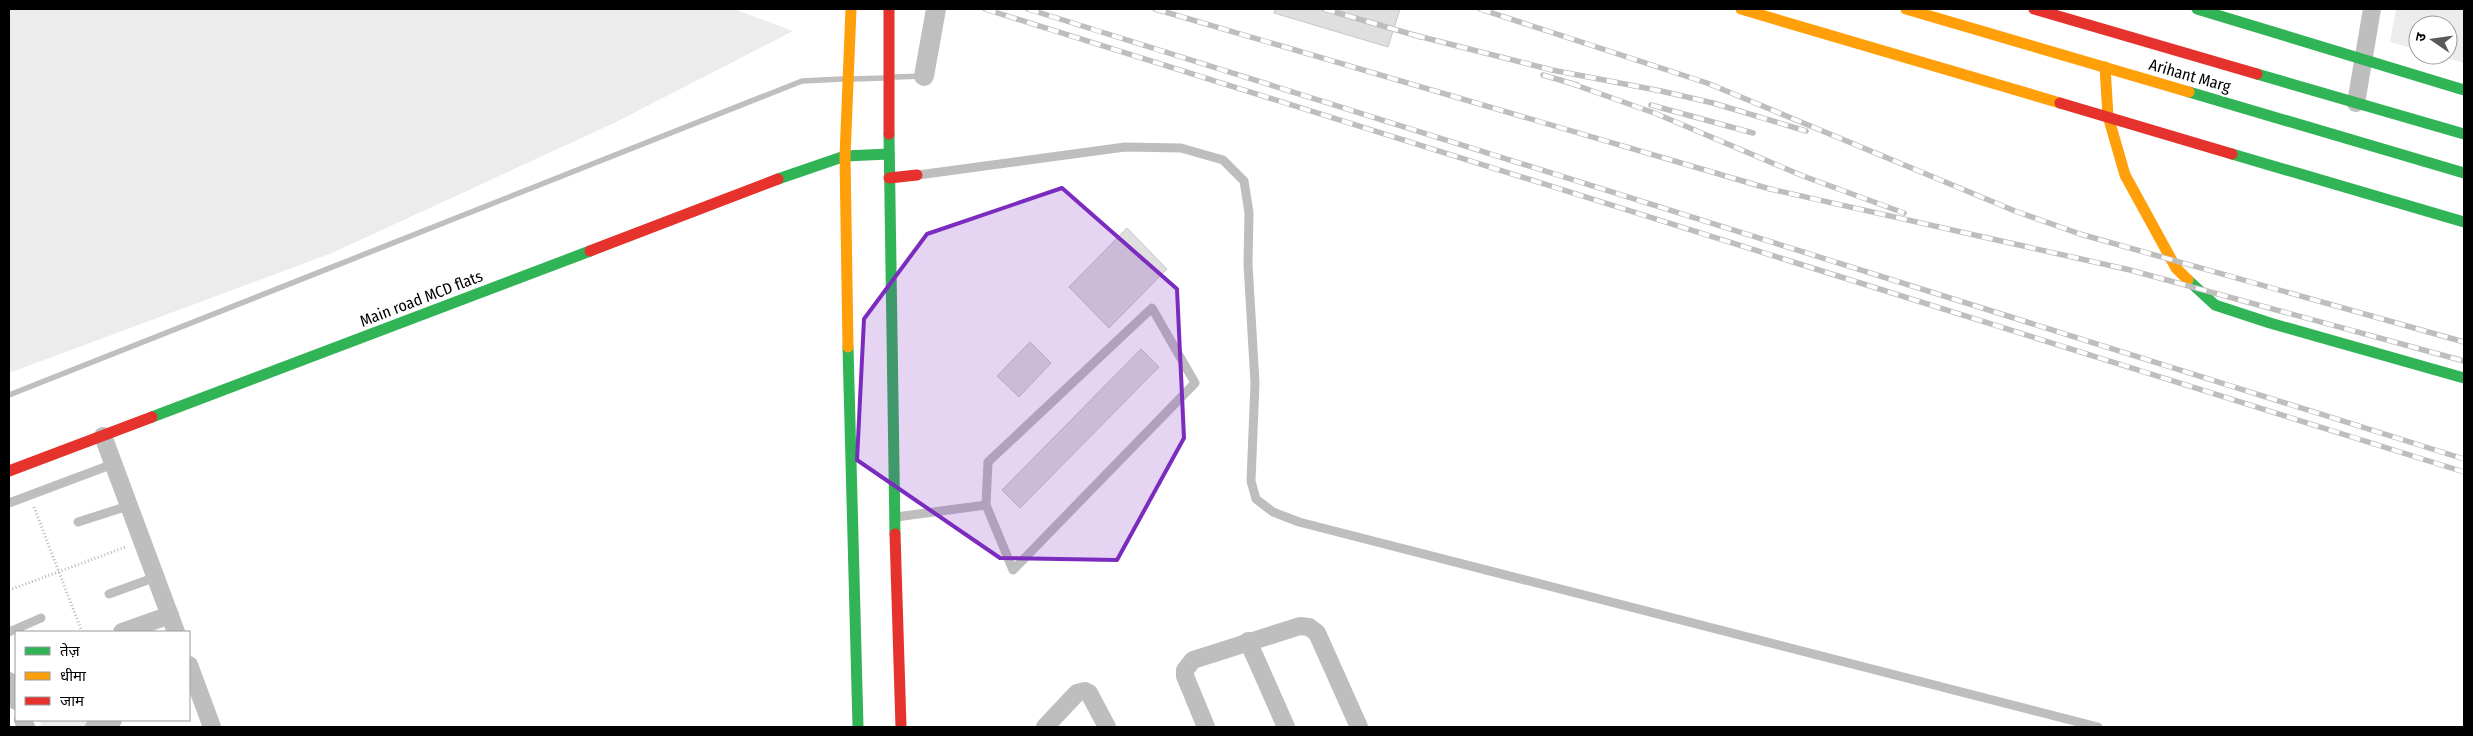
<svg xmlns="http://www.w3.org/2000/svg" width="2473" height="736" font-family="'Fira Sans Condensed','Noto Sans Devanagari',sans-serif">
	<style>
		.green { fill: #ececec }
		.lines { fill: none; stroke-linecap: round; stroke-linejoin: round }
		.stream { stroke: #bfbfbf; stroke-width: 5.5 }
		.canal { stroke: #bfbfbf; stroke-width: 20 }
		.building { fill: #dfdfdf; stroke: #c7c7c7 }
		.path { stroke: #b9b9b9; stroke-width: 3; stroke-dasharray: 1 2.5; stroke-linecap: butt }
		.lane { stroke: #bebebe; stroke-width: 9 }
		.street { stroke: #bebebe; stroke-width: 18 }
		.fast { stroke: #30b455; stroke-width: 11 }
		.slow { stroke: #ff9f0a; stroke-width: 11 }
		.jam { stroke: #e5322d; stroke-width: 11 }
		.rail-casing { stroke: #bebebe; stroke-width: 5.5 }
		.rail { stroke: #fff; stroke-width: 4; stroke-dasharray: 11; stroke-linecap: butt }
		.marked { fill: #7b2cbf; fill-opacity: 0.2; stroke: #7b2cbf; stroke-width: 4; stroke-linejoin: round }
		.labels { text-anchor: middle; stroke-width: 4.5; stroke-linejoin: round; paint-order: stroke }
		.street-label { font-size: 16px; fill: #000; stroke: #fff }
	</style>
	<rect width="100%" height="100%" fill="#fff"/>
	<g class="green">
		<polygon points="9,9 734,9 793,31 614,123 332,253 9,373"/>
		<polygon points="2396,9 2464,9 2464,63 2436,55 2448,55 2448,25 2418,25 2418,50 2390,42"/>
		<polygon points="39,720 101,720 81,727 42,727"/>
	</g>
	<g class="lines">
		<g class="stream">
			<polyline points="896,77 924,76"/>
			<polyline points="853,79 884,78"/>
			<polyline points="9,395 802,81 842,79"/>
		</g>
		<polyline class="canal" points="924,76 936,9"/>
	</g>
	<g class="building">
		<polygon points="1275,9 1400,9 1388,47 1274,13"/>
		<polygon points="1127,228 1167,269 1109,328 1069,287"/>
		<polygon points="1030,342 1051,363 1019,397 997,376"/>
		<polygon points="1141,349 1159,367 1020,508 1002,490"/>
	</g>
	<g class="lines">
		<g class="path">
			<polyline points="34,507 82,632"/>
			<polyline points="9,590 126,547"/>
		</g>
		<g class="lane">
			<polyline points="918,175 1125,147 1181,148 1223,160 1244,181 1249,213 1248,264 1255,383 1251,481 1256,499 1273,512 1299,522 2098,727"/>
			<polyline points="9,503 113,464"/>
			<polyline points="896,517 986,505 988,462 1152,308 1195,383 1013,570 986,505"/>
			<polyline points="78,522 128,506"/>
			<polyline points="109,594 156,577"/>
			<polyline points="9,632 41,618"/>
		</g>
		<g class="street">
			<polyline points="2356,103 2372,9"/>
			<polyline points="103,436 176,632"/>
			<polyline points="122,632 170,615"/>
			<polyline points="1248,641 1286,727"/>
			<polyline points="189,665 212,727"/>
			<polyline points="9,681 16,701"/>
			<polyline points="23,720 26,727"/>
			<polyline points="94,727 113,720"/>
			<polyline points="1045,727 1077,693 1085,691 1089,693 1107,727"/>
			<polyline points="1206,727 1185,676 1185,670 1193,660 1300,626 1309,627 1317,633 1359,727"/>
		</g>
		<g class="fast">
			<polyline points="2197,9 2464,90"/>
			<polyline points="2257,74 2464,134"/>
			<polyline points="2189,92 2464,173"/>
			<polyline points="889,134 895,534"/>
			<polyline points="2232,154 2464,222"/>
			<polyline points="778,179 845,156 889,154"/>
			<polyline points="2188,280 2215,305 2270,323 2464,378"/>
			<polyline points="848,347 858,727"/>
			<polyline points="152,417 590,251"/>
		</g>
		<g class="slow">
			<polyline points="1741,9 2060,103"/>
			<polyline points="1906,9 2189,92"/>
			<polyline points="2105,67 2108,116 2125,175 2176,268 2188,280"/>
			<polyline points="848,347 845,156 851,9"/>
		</g>
		<g class="jam">
			<polyline points="889,9 889,134"/>
			<polyline points="2034,9 2257,74"/>
			<polyline points="2060,103 2232,154"/>
			<polyline points="889,178 917,175"/>
			<polyline points="590,251 778,179"/>
			<polyline points="9,471 152,417"/>
			<polyline points="895,534 901,727"/>
		</g>
		<defs>
			<g id="rail">
				<polyline points="985,9 2464,472"/>
				<polyline points="1028,9 2464,459"/>
				<polyline points="1155,9 1770,189 2130,270 2464,361"/>
				<polyline points="1324,9 1421,37"/>
				<polyline points="1480,9 1707,83 2015,211 2080,234 2464,342"/>
				<polyline points="1414,35 1552,70 1661,91 1713,103 1806,131"/>
				<polyline points="1543,75 1577,85"/>
				<polyline points="1570,83 1657,114 1803,176 1904,213"/>
				<polyline points="1651,105 1753,133"/>
			</g>
		</defs>
		<use href="#rail" class="rail-casing"/>
		<use href="#rail" class="rail"/>
	</g>
	<path class="marked" d="M1062,188L1177,289L1184,438L1117,560L1000,558L857,460L864,319L927,234Z"/>
	<g class="labels">
		<g class="street-label">
			<text transform="translate(2190 75) rotate(16)" y="6">Arihant Marg</text>
			<text transform="translate(421 298) rotate(-21)" y="6">Main road MCD flats</text>
		</g>
	</g>
	<rect width="2473" height="736" fill="none" stroke="#000000" stroke-width="20"/>
	<rect x="15" y="631" width="175" height="90" fill="#ffffff" stroke="#999999"/>
	<rect x="25" y="647" width="25" height="8" fill="#30b455" stroke="#999999"/>
	<text x="60" y="656" font-size="15" fill="#000000">तेज़</text>
	<rect x="25" y="672" width="25" height="8" fill="#ff9f0a" stroke="#999999"/>
	<text x="60" y="681" font-size="15" fill="#000000">धीमा</text>
	<rect x="25" y="697" width="25" height="8" fill="#e5322d" stroke="#999999"/>
	<text x="60" y="706" font-size="15" fill="#000000">जाम</text>
	<g transform="translate(2433 40) rotate(283)"><circle r="24" fill="#ffffff" stroke="#999999"/>
	<path d="M0-4L9 19L0 12L-9 19Z" fill="#595959"/>
	<text y="-8" font-size="14" font-weight="bold" text-anchor="middle" fill="#000000">उ</text>
	</g>
</svg>
